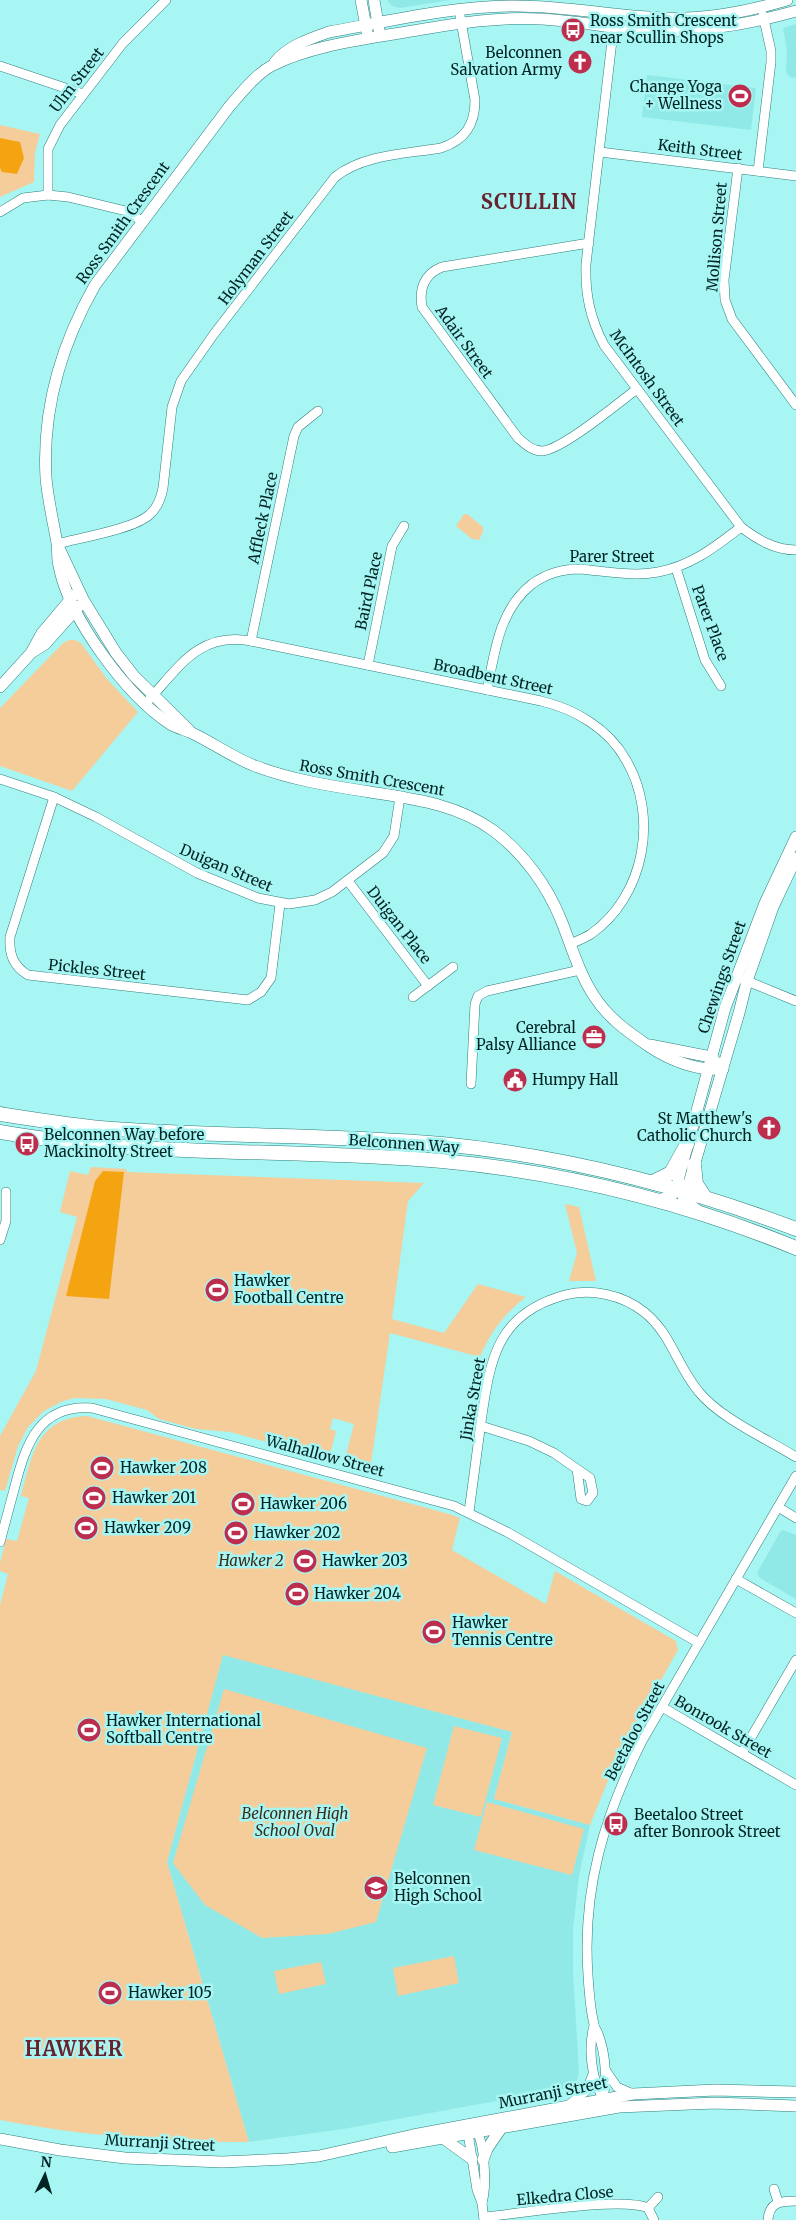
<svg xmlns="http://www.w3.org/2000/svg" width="796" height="2220" font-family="Merriweather,serif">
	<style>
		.built { fill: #90e9e6 }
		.green { fill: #f5cd9b }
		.forest { fill: #f5a411 }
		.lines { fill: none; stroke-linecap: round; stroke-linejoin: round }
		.street-casing { stroke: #2e7f7d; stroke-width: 10 }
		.secondary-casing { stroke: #2e7f7d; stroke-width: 12 }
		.primary-casing { stroke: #2e7f7d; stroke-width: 15 }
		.street { stroke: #fff; stroke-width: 9 }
		.secondary { stroke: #fff; stroke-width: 11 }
		.primary { stroke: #fff; stroke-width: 14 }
		.labels { text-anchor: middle; stroke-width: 5; stroke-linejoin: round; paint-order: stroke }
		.poi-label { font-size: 15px; fill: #022424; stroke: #a7f6f3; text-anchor: start }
		.street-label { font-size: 15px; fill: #022424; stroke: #a7f6f3 }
		.park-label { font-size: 15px; font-style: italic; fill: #3b2c19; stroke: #a7f6f3 }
		.district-label { font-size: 20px; font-weight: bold; letter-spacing: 1px; fill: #68222e; stroke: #a7f6f3 }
	</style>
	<rect width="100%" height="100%" fill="#a7f6f3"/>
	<g class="built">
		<polygon points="387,0 450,0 400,8 392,6"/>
		<polygon points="796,24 796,78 790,77 786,72 787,50 783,28"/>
		<polygon points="647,75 756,88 751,130 642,117"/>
		<polygon points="783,1530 796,1535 796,1599 760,1578 757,1573 780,1532"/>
		<polygon points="223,1654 512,1732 494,1799 590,1825 579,1875 573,1929 573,1973 579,2072 576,2084 568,2088 343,2129 249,2142 167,1862"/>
	</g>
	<g class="green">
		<polygon points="0,125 40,134 35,153 34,182 0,197"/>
		<polygon points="464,514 467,514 483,527 483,532 479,540 472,539 456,526"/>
		<polygon points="69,640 75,640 81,643 107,679 138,712 72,791 0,766 0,708 63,643"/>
		<path d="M91,1167L126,1169L127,1172L424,1183L408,1201L392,1319L444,1333L478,1284L526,1297C504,1314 491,1331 480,1357L390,1333L370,1470L344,1463L354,1424L333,1418L330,1429L336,1431L329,1459L230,1432L196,1429L159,1419L147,1410L106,1399L75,1398L63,1401L44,1411L28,1427L18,1446L5,1491L0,1490V1436L36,1371L77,1217L60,1212L70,1171L88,1175Z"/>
		<polygon points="565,1204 579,1207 596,1281 569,1281 577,1253"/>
		<path d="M87,1416L449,1514L460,1518L452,1550L546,1604L555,1571L676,1641L678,1650L618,1756L590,1825L494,1799L512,1732L223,1655L167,1862L249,2142C163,2142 84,2136 0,2120V1605L8,1574L0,1571V1563L6,1539L17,1541L29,1498L21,1496C32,1456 36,1418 87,1416Z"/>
		<polygon points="224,1689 427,1748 376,1922 328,1934 262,1938 205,1905 173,1863"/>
		<polygon points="454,1726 502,1738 481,1817 433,1805"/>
		<polygon points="487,1802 584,1829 572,1875 474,1850"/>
		<polygon points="454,1956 459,1983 398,1996 393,1968"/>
		<polygon points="321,1962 326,1984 279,1994 274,1971"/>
	</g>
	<g class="forest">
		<polygon points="0,138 20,142 24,158 17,174 2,172 0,168"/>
		<polygon points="103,1171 124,1172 109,1299 66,1296 95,1181"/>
	</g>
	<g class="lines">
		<defs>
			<g id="street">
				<path d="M615,15L586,264C585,294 590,318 604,345L741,527C758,540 775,550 796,550"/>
				<polyline points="0,66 83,94"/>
				<polyline points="600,152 796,176"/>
				<polyline points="738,168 724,280 725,300 732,319 796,405"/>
				<polyline points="758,171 771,62 771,51 763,15"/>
				<polyline points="48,195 48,149 60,125 123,43 166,0"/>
				<polyline points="0,212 23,198 48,195 68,197 126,211 142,221"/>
				<path d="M589,243L442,267C424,274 419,289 422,307L518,438C525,444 532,451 542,451C562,450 618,403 637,389"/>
				<path d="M57,544C79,538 134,529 149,515C158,508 161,498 163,488L172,407L181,381L214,334L335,177C364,154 406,154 441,148C465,140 475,125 475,100L459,10"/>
				<polyline points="676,568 705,660 721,686"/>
				<polyline points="251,641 294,436 298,427 318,411"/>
				<polyline points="368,665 392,546 404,526"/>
				<path d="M487,690C495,651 499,610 532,584C546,574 562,569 579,569C605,571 632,577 658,572C691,566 715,547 741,527"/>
				<path d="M146,703C178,669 198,631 251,641L541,701C575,709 609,729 626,760C659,816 645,896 591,934C585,938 577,941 570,944"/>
				<polyline points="0,779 54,797 96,817 197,873 258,898 289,904 315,900 332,892 383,853 394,836 400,797"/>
				<path d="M54,797L10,937C9,954 13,966 28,975L248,1000L261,992L271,978L280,904"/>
				<polyline points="348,881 428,986"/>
				<polyline points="742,979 796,1001"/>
				<polyline points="413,997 453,967"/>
				<polyline points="471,1084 475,1004 478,996 487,991 580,970"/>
				<polyline points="0,1240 6,1221 6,1192"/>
				<polyline points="481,1426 529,1441 554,1453 590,1478 593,1493 587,1501 581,1499 577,1469"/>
				<polyline points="778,1507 796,1518"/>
				<path d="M469,1512C473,1482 477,1452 481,1422C490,1360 496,1314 565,1295C591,1288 623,1295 644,1312C671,1333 677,1366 699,1392C720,1418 767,1439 796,1457"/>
				<path d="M0,1542C5,1524 10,1505 15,1486C26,1444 39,1404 92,1408L454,1506L507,1532L699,1643"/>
				<polyline points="736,1579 796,1613"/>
				<polyline points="662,1707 796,1785"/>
				<polyline points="742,1753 796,1660"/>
				<path d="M594,2026C588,2047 591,2083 605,2100"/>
				<polyline points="606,2071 617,2087 633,2094"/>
				<polyline points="570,2104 587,2090 593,2074"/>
				<path d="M599,2104C610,2089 605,2051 598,2034C597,2030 594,2028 594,2024C590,2008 589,1991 588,1975C582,1889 604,1817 642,1741L796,1476"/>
				<path d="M475,2128C485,2142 487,2186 482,2203"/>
				<polyline points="470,2129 468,2133 477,2190 482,2203 484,2220"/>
				<polyline points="774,2189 778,2202"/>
				<polyline points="648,2208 658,2197"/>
				<path d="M484,2217C517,2214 623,2196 648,2208L654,2220"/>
				<path d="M768,2220C769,2202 781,2201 796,2201"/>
			</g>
			<g id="secondary">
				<polyline points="361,0 367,32"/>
				<polyline points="374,0 379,30"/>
				<path d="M275,62C288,46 309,39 329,32C390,21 453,6 516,6C566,6 614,16 664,18C706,20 746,12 787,0"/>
				<polyline points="59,548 84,601 116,653 134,676 189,730"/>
				<polyline points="34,651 45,644 79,606"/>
				<polyline points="0,687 31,653 42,633 74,595"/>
				<polyline points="650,1045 711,1057 716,1062"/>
				<path d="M723,1069C698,1071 671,1061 650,1047C628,1032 609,1019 594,996C579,973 571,945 561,920C547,885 523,853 494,831C457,804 414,799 370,792C331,786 292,780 255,766C232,757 213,743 192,733C185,730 177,728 170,724C126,695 69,618 59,566C57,559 58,550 57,543C53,521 48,500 46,478C42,409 61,345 95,285L229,107C242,92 256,74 273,65C310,47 353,41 394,34C443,26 491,16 541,19C582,21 623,31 665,31C711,31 753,23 796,11"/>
				<polyline points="655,1200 667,1198 689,1183 739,1013 747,981 773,907 796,858"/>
				<polyline points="699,1212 684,1199 678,1180 725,1008 765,903 796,837"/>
				<polyline points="443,2138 472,2159"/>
				<polyline points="0,2139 60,2150 125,2158 222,2162 287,2159 319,2156 413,2135 633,2094 715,2090 796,2092"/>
				<polyline points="392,2147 619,2107 715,2103 796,2106"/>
				<polyline points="483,2160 487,2149 502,2127"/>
			</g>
			<g id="primary">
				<path d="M0,1114C38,1120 75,1126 113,1129C222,1137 332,1134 442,1144C564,1156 682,1186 796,1229"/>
				<path d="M0,1132C146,1158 295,1148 442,1161C562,1172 684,1202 796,1248"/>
				<polyline points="694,1165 696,1184 704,1196"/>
				<polyline points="653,1182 671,1173 687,1144"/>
			</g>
		</defs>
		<use href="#street" class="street-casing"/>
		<use href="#secondary" class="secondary-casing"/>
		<use href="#primary" class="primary-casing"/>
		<use href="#street" class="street"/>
		<use href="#secondary" class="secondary"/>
		<use href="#primary" class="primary"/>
	</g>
	<defs>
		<symbol id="bus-disc" viewBox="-11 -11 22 22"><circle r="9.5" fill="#bd2d4e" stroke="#a7f6f3"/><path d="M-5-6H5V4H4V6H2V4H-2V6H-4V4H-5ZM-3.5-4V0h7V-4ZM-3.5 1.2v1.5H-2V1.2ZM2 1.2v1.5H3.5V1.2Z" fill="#fff"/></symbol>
		<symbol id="church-disc" viewBox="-11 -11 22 22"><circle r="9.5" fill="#bd2d4e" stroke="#a7f6f3"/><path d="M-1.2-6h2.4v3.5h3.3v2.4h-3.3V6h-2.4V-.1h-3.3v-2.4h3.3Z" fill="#fff"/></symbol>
		<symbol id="stadium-disc" viewBox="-11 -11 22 22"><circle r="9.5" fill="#bd2d4e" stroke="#a7f6f3"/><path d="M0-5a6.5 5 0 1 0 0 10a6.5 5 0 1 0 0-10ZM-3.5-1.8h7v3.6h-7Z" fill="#fff"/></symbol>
		<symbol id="office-disc" viewBox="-11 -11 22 22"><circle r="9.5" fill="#bd2d4e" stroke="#a7f6f3"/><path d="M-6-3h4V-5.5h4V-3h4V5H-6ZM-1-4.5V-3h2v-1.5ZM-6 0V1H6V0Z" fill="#fff"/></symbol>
		<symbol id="civic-disc" viewBox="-11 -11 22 22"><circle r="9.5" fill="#bd2d4e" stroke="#a7f6f3"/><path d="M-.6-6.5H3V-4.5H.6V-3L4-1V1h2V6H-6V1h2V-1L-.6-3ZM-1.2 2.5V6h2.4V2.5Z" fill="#fff"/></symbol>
		<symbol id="school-disc" viewBox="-11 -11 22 22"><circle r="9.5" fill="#bd2d4e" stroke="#a7f6f3"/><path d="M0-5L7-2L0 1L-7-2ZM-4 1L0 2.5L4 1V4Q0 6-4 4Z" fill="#fff"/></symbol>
	</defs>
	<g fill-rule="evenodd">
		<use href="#bus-disc" x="559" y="16" width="28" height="28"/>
		<use href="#church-disc" x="566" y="48" width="28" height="28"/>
		<use href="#stadium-disc" x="726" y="82" width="28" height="28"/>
		<use href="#office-disc" x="580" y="1023" width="28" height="28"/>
		<use href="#civic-disc" x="501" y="1066" width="28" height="28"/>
		<use href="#church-disc" x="755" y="1114" width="28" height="28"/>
		<use href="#bus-disc" x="13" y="1130" width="28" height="28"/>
		<use href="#stadium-disc" x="203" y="1276" width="28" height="28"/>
		<use href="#stadium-disc" x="88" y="1454" width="28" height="28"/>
		<use href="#stadium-disc" x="80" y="1484" width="28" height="28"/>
		<use href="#stadium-disc" x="229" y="1490" width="28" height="28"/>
		<use href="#stadium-disc" x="72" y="1514" width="28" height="28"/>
		<use href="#stadium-disc" x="222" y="1519" width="28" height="28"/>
		<use href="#stadium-disc" x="291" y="1547" width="28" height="28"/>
		<use href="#stadium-disc" x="283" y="1580" width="28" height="28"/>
		<use href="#stadium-disc" x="420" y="1618" width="28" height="28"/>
		<use href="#stadium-disc" x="75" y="1716" width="28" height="28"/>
		<use href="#bus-disc" x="602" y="1810" width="28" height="28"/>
		<use href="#school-disc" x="362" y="1874" width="28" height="28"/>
		<use href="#stadium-disc" x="96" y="1979" width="28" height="28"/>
	</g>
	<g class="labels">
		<g class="poi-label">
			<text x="590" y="26">Ross Smith Crescent<tspan x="590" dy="17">near Scullin Shops</tspan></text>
			<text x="562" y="58" text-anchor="end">Belconnen<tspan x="562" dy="17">Salvation Army</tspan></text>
			<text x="722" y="92" text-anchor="end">Change Yoga<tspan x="722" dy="17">+ Wellness</tspan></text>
			<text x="576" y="1033" text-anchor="end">Cerebral<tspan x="576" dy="17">Palsy Alliance</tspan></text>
			<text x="532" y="1085">Humpy Hall</text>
			<text x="752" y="1124" text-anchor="end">St Matthew's<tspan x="752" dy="17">Catholic Church</tspan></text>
			<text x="44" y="1140">Belconnen Way before<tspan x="44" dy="17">Mackinolty Street</tspan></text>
			<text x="234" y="1286">Hawker<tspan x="234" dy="17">Football Centre</tspan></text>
			<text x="120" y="1473">Hawker 208</text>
			<text x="112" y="1503">Hawker 201</text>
			<text x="260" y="1509">Hawker 206</text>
			<text x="104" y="1533">Hawker 209</text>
			<text x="254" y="1538">Hawker 202</text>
			<text x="322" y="1566">Hawker 203</text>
			<text x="314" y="1599">Hawker 204</text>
			<text x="452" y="1628">Hawker<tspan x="452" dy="17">Tennis Centre</tspan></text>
			<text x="106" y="1726">Hawker International<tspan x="106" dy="17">Softball Centre</tspan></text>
			<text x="634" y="1820">Beetaloo Street<tspan x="634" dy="17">after Bonrook Street</tspan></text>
			<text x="394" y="1884">Belconnen<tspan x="394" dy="17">High School</tspan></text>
			<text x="128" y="1998">Hawker 105</text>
		</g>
		<g class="street-label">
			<text transform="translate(77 80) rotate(-52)" y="5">Ulm Street</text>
			<text transform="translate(700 150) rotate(7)" y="5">Keith Street</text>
			<text transform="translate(123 223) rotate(-54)" y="5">Ross Smith Crescent</text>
			<text transform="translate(717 237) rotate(-85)" y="5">Mollison Street</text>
			<text transform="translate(256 258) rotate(-53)" y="5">Holyman Street</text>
			<text transform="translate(464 342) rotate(54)" y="5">Adair Street</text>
			<text transform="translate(647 378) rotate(54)" y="5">McIntosh Street</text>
			<text transform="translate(263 518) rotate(-78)" y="5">Affleck Place</text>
			<text x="612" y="562">Parer Street</text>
			<text transform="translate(369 591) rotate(-78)" y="5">Baird Place</text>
			<text transform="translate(710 623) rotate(70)" y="5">Parer Place</text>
			<text transform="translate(493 677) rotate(12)" y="5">Broadbent Street</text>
			<text transform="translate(372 778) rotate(10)" y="5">Ross Smith Crescent</text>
			<text transform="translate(226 868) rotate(23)" y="5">Duigan Street</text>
			<text transform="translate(399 925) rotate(52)" y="5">Duigan Place</text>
			<text transform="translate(97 970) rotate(6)" y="5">Pickles Street</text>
			<text transform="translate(722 977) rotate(-71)" y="5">Chewings Street</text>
			<text transform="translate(404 1144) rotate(4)" y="5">Belconnen Way</text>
			<text transform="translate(473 1399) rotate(-80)" y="5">Jinka Street</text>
			<text transform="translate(325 1456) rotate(15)" y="5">Walhallow Street</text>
			<text transform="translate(723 1727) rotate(30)" y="5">Bonrook Street</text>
			<text transform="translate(635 1731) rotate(-62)" y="5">Beetaloo Street</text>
			<text transform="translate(553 2093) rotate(-11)" y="5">Murranji Street</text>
			<text transform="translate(160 2143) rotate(3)" y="5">Murranji Street</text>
			<text transform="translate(565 2196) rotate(-5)" y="5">Elkedra Close</text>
		</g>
		<g class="park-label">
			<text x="251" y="1566">Hawker 2</text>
			<text x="295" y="1819">Belconnen High<tspan x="295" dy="17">School Oval</tspan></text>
		</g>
		<g class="district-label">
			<text x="529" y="209">SCULLIN</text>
			<text x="74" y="2056">HAWKER</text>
		</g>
	</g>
	<g transform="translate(45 2175) rotate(5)" stroke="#a7f6f3" stroke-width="4" paint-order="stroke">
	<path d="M0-4L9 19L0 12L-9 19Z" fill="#022424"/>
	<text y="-8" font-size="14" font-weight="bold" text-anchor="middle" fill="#022424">N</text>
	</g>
</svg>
